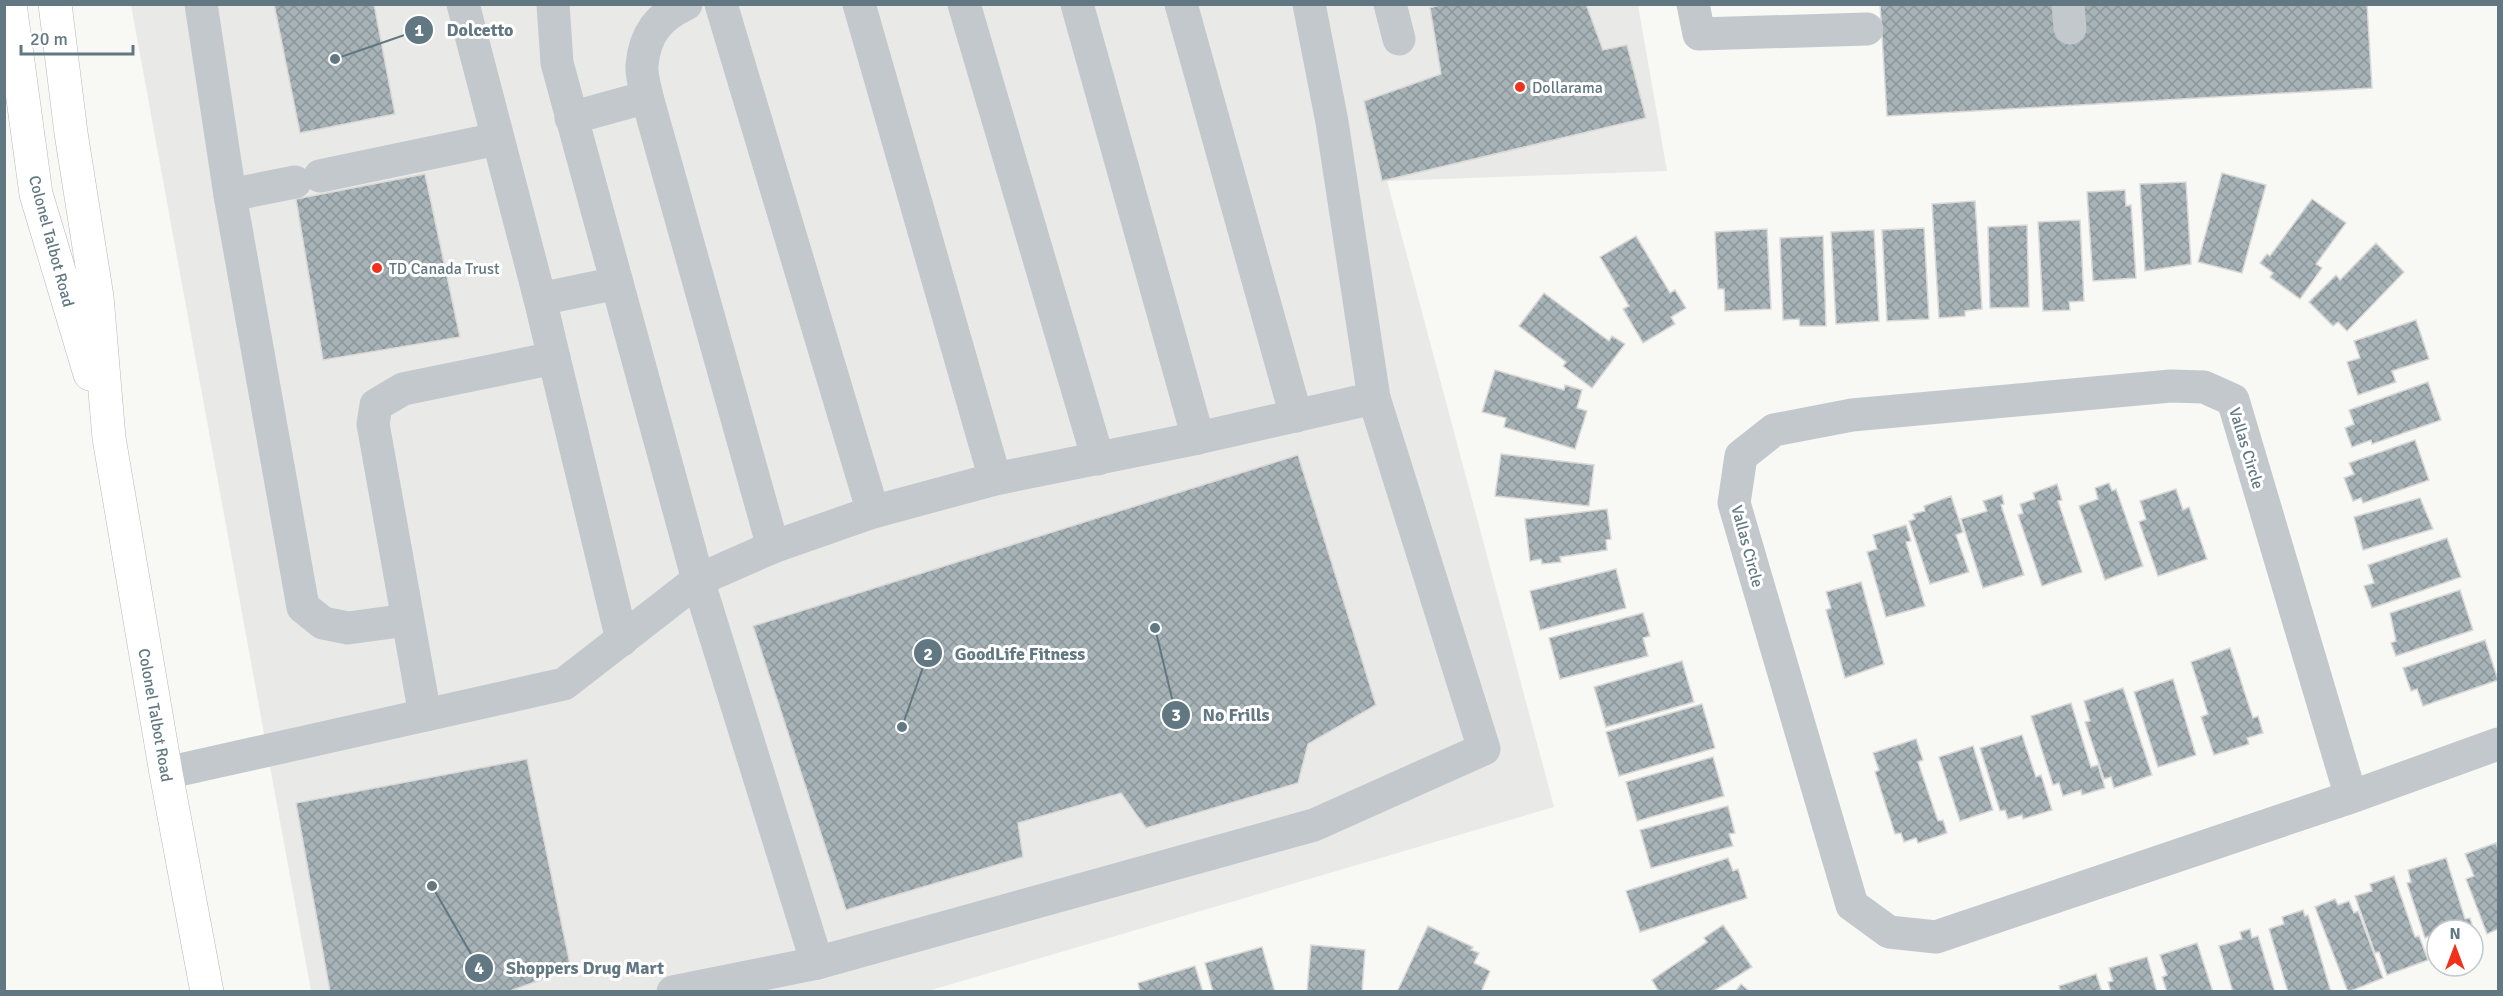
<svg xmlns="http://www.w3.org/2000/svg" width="2503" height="996" font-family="Signika,sans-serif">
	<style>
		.built { fill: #e9e9e8 }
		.building { fill: url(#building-cross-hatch); stroke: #dad9d7; stroke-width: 1.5 }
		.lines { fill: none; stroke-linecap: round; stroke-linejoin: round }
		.major-casing { stroke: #b3babd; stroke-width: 34 }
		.minor { stroke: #c2c8cb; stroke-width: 33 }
		.major { stroke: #fff; stroke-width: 33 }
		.poi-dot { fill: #f0321d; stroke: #fff; stroke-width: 2 }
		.labels { text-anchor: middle; stroke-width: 6; stroke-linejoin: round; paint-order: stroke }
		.poi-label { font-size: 16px; fill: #617882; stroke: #fff; text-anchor: start }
		.street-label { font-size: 16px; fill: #617882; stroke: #fff }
		.leader { fill: none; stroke: #617882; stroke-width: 2 }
		.callout-dot { fill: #617882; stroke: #fff; stroke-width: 2 }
		.mark-label { font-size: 18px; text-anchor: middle; font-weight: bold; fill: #fff }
		.callout-label { font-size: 18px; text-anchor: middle; font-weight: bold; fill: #617882; stroke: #fff; stroke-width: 6; stroke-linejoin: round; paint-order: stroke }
	</style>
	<defs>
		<pattern id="building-cross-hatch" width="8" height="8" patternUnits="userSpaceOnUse" patternTransform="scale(1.5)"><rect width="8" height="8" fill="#a7b3b7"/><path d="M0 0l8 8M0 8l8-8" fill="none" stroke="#8b969a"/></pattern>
	</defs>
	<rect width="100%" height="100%" fill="#f8f8f5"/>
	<polygon class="built" points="131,5 1638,5 1667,171 1387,181 1554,807 928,991 311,991"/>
	<g class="building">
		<polygon points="274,4 374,4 395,114 300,133"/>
		<polygon points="1442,4 1586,4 1603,50 1627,45 1646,118 1382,181 1364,101 1441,74 1430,8"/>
		<polygon points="1880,4 2367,4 2372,88 1887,116"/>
		<polygon points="2222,173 2266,185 2242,273 2198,262"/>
		<polygon points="425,174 460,337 323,360 296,199"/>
		<polygon points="2186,182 2191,264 2145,271 2140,184"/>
		<polygon points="2125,190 2126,206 2131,205 2136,278 2093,281 2087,192"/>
		<polygon points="2312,199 2346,223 2316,264 2322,268 2300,299 2270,277 2273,273 2260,263 2267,254 2270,256"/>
		<polygon points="1975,201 1982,309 1965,311 1965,316 1939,318 1932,204"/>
		<polygon points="2080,220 2084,301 2069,302 2070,310 2043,311 2038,222"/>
		<polygon points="2027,225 2029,307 1990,308 1988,227"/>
		<polygon points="1924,228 1929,319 1887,321 1882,230"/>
		<polygon points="1767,229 1771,309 1725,311 1724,289 1718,289 1715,232"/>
		<polygon points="1874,230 1879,321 1836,324 1831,232"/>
		<polygon points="1636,236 1670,293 1675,290 1686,308 1671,317 1675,324 1643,343 1623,309 1629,306 1600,257"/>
		<polygon points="1823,236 1826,326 1800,326 1799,319 1783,320 1780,238"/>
		<polygon points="2376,243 2404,272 2347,331 2338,322 2333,326 2309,302 2336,275 2340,280"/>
		<polygon points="1544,293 1609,341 1612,336 1625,344 1592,388 1563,366 1566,362 1519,326"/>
		<polygon points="2416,320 2429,359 2392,371 2396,382 2358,395 2347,362 2360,358 2354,341"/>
		<polygon points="1495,370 1564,390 1565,385 1582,390 1577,408 1587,411 1575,449 1504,427 1506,418 1482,412"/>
		<polygon points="2428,382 2441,420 2372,444 2371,440 2352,447 2345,428 2354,424 2349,410"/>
		<polygon points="2415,440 2429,480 2363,503 2361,498 2353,501 2344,478 2354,474 2349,463"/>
		<polygon points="1501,454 1594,465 1589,506 1495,496"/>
		<polygon points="1298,455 1376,705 1308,744 1298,783 1146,828 1121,793 1018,823 1023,857 846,910 753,626"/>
		<polygon points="2109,483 2112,491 2116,489 2143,566 2105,580 2079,506 2098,499 2095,488"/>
		<polygon points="2057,484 2062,500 2058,501 2082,572 2042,586 2018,515 2023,513 2020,504 2035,499 2033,493"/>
		<polygon points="2176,489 2183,510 2189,507 2207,559 2158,576 2139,522 2146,519 2140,501"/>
		<polygon points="2002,495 2004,504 2001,505 2024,575 1983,588 1961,519 1987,511 1983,501"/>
		<polygon points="1951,496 1963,532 1956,535 1969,572 1930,584 1909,521 1915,519 1913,514 1925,511 1924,506"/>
		<polygon points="2420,498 2433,529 2363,550 2354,517"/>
		<polygon points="1607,509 1611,539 1606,540 1607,550 1560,557 1561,562 1542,564 1541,559 1530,561 1525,519"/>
		<polygon points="1906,525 1911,541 1906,542 1925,606 1886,617 1867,552 1877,549 1873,535"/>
		<polygon points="2447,538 2461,577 2372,608 2364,586 2374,583 2368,565"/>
		<polygon points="1616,569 1626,608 1540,630 1530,591"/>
		<polygon points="1861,582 1884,664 1845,678 1826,610 1831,608 1826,592"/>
		<polygon points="2460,590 2473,630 2396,656 2391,643 2396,641 2390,613"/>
		<polygon points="1643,613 1650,636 1643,638 1648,656 1560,679 1549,638"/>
		<polygon points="2485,640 2498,680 2423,706 2417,689 2411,691 2403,668"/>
		<polygon points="2230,648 2253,718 2258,716 2263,733 2247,738 2249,744 2214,755 2201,717 2208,714 2191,662"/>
		<polygon points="1682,661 1694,702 1606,727 1594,687"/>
		<polygon points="2173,679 2196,755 2158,767 2134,692"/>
		<polygon points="2123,688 2152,775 2114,788 2111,777 2104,779 2085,722 2090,721 2084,701"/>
		<polygon points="2071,703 2091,767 2098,765 2105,788 2082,795 2081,790 2063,796 2059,783 2053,785 2031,716"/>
		<polygon points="1702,704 1715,748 1619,776 1606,732"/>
		<polygon points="2022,735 2036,777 2041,775 2052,810 2023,819 2022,815 2008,819 2005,810 2000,811 1980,748"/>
		<polygon points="1916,739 1923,760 1918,762 1938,821 1943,820 1947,833 1918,843 1916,838 1904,842 1901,833 1895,834 1875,772 1879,770 1873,753"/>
		<polygon points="1973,746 1993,810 1960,821 1939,757"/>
		<polygon points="1713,757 1724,796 1637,821 1626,782"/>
		<polygon points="527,759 571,969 507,992 330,992 296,803"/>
		<polygon points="1728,806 1735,833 1729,834 1733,846 1651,868 1640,830"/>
		<polygon points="2496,843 2498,849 2498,929 2487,934 2466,879 2474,876 2465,854"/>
		<polygon points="1728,858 1733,871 1738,869 1747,898 1640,932 1626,891"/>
		<polygon points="2446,858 2465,919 2470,918 2478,944 2473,946 2473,930 2437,930 2436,957 2430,936 2425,938 2407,883 2411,882 2408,870"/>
		<polygon points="2394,876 2415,937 2419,936 2428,960 2387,975 2379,952 2375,953 2355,896 2372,891 2370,884"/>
		<polygon points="2335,899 2338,905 2349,901 2354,913 2358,911 2383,978 2348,992 2315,907"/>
		<polygon points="2303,910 2305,916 2308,915 2331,992 2288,992 2269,929 2284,924 2282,917"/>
		<polygon points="1723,925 1752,967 1712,992 1659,992 1652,980 1707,942 1704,938"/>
		<polygon points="1428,926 1473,947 1471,950 1479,953 1474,963 1490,971 1481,992 1397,992"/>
		<polygon points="2250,929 2252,938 2258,936 2275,992 2233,992 2219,946 2242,939 2240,932"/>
		<polygon points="2197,943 2213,992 2167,992 2162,977 2167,975 2160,955"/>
		<polygon points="1311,945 1365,950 1362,992 1307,992"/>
		<polygon points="1262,947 1275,992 1213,992 1205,963"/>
		<polygon points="2147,957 2157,992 2111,992 2108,982 2113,981 2109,968"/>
		<polygon points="1195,966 1203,992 1140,992 1138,983"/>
		<polygon points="2096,974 2102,992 2061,992 2059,986"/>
		<polygon points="1741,984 1750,992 1735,992"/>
	</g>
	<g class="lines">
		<defs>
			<g id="major">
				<polyline points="10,4 36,194 90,374"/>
				<polyline points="55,4 71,133 97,297 109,438 166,773 207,992"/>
			</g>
		</defs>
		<use href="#major" class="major-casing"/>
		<g class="minor">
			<polyline points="201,4 230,195 303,607 323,623 348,628 407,620"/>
			<polyline points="463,4 540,299"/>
			<polyline points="553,4 557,63 698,580 773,547 873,512 995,479 1198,438 1374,398 1332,122 1309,4"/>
			<polyline points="721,4 873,512"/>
			<polyline points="859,4 995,479"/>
			<polyline points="964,4 1098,459"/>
			<polyline points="1077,4 1198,438"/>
			<polyline points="1181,4 1296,416"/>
			<polyline points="1390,4 1399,39"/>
			<polyline points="1693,4 1699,34 1867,29"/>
			<polyline points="2068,4 2070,28"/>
			<path d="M647,97C645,87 641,74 642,65C645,34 658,17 686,4"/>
			<polyline points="571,118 647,97 773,547"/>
			<polyline points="320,176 497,139"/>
			<polyline points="230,195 295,182"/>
			<polyline points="554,358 622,640"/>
			<polyline points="425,715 373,424 376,405 403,389 554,358 540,299 617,283"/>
			<polyline points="166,773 564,684 698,580 817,963 1314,825 1484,749 1374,398"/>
			<polyline points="2351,797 2233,400 2204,387 2171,386 1852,415 1774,430 1741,456 1734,503 1852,905 1889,932 1936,937 2351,797 2498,744"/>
			<polyline points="673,992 817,963"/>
		</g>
		<use href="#major" class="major"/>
	</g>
	<g class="poi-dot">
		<circle cx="1520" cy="87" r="6"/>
		<circle cx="377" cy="268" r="6"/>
	</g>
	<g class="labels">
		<g class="poi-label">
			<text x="1532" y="93">Dollarama</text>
			<text x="389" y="274">TD Canada Trust</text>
		</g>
		<g class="street-label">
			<text transform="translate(52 241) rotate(75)" y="6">Colonel Talbot Road</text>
			<text transform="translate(2247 448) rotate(73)" y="6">Vallas Circle</text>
			<text transform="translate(1748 546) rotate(75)" y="6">Vallas Circle</text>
			<text transform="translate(156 715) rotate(80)" y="6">Colonel Talbot Road</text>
		</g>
	</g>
	<path class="leader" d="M335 59L419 30M902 727L928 653M1155 628L1176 715M432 886L479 968"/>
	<g class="callout-dot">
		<circle cx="335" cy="59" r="6"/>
		<circle cx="902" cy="727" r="6"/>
		<circle cx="1155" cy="628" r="6"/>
		<circle cx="432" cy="886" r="6"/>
		<circle cx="419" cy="30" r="15"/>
		<circle cx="928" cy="653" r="15"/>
		<circle cx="1176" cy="715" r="15"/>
		<circle cx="479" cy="968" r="15"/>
	</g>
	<g class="mark-label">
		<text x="419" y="36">1</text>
		<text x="928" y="660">2</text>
		<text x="1176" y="721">3</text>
		<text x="479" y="974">4</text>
	</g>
	<g class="callout-label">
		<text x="480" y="36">Dolcetto</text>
		<text x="1020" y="660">GoodLife Fitness</text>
		<text x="1236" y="721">No Frills</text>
		<text x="585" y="974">Shoppers Drug Mart</text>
	</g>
	<rect width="2503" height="996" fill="none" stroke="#617882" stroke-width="12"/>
	<g transform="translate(2455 948)"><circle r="28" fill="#ffffff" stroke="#c0c9cd" stroke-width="1.5"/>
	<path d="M0-4.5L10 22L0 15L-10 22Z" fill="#f0321d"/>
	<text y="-9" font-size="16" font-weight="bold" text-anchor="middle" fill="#617882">N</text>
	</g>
	<path d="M21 45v9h112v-9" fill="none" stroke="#617882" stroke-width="3"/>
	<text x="30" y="45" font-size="18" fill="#617882" stroke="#ffffff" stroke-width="4.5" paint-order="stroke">20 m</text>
</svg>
